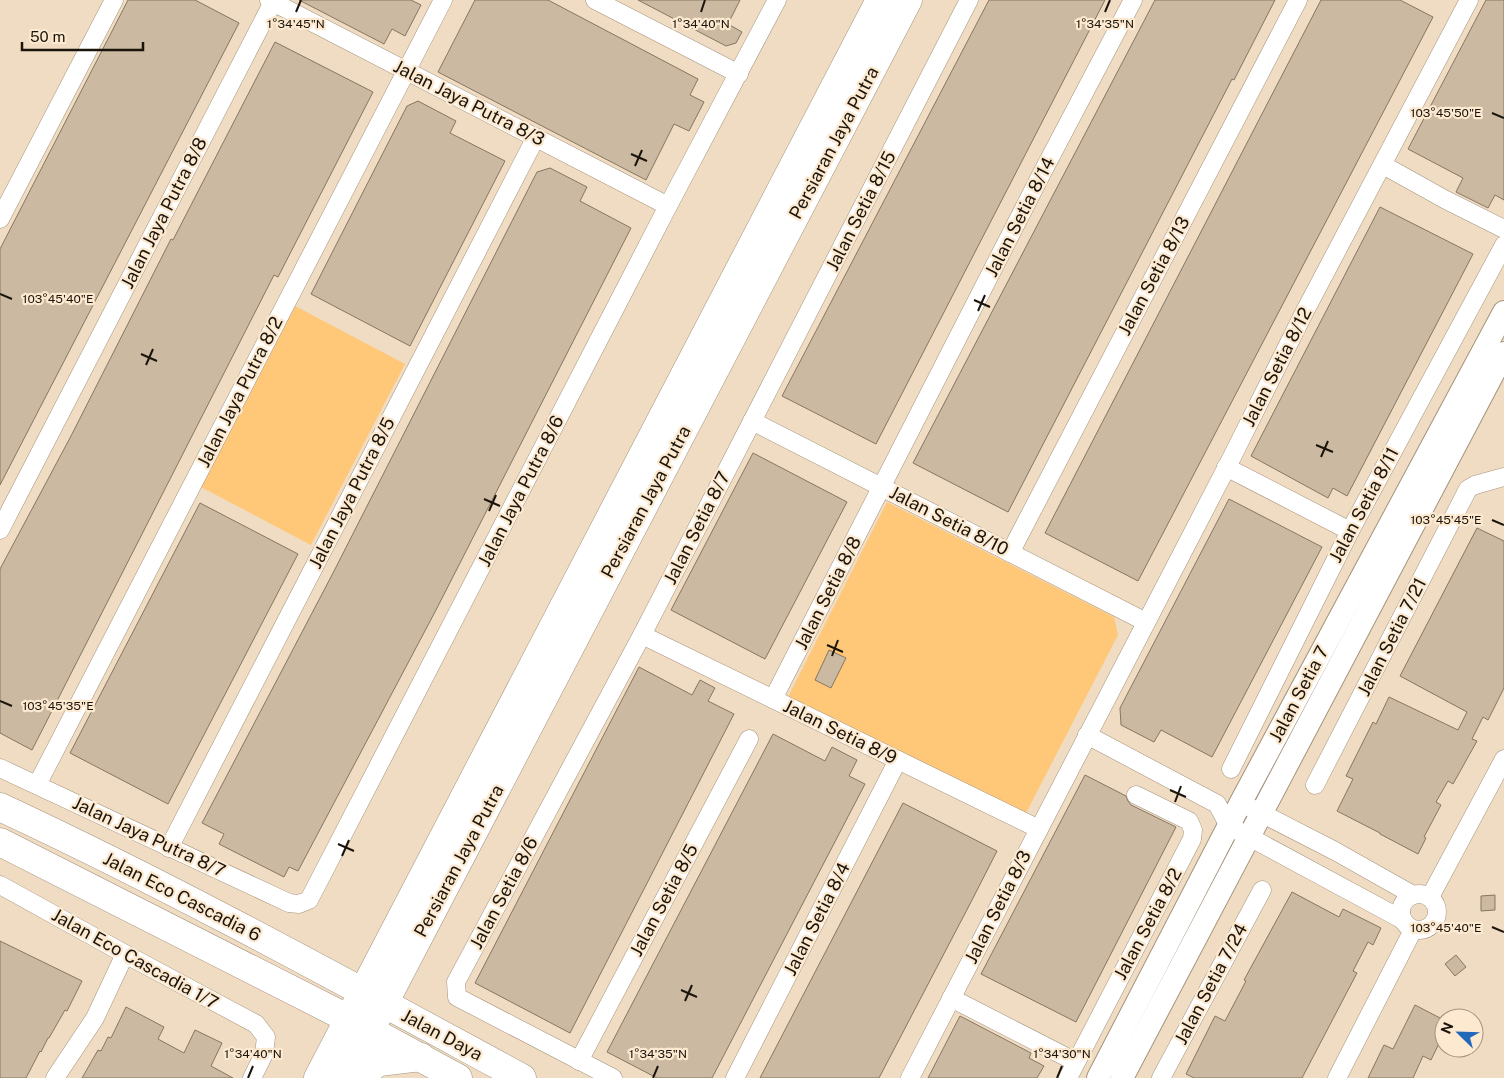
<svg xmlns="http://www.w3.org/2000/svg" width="1504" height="1078" font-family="'Public Sans',sans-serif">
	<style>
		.green { fill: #ffc778 }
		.building { fill: #cbb9a1; stroke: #877660 }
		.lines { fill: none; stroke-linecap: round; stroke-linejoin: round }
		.minor-casing { stroke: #a5937c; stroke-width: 19 }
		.tertiary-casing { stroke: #a5937c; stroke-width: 24 }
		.primary-casing { stroke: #a5937c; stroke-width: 29 }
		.minor { stroke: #fff; stroke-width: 18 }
		.tertiary { stroke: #fff; stroke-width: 22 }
		.primary { stroke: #fff; stroke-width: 28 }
		.ticks { fill: none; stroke: #1a140b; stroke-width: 2 }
		.labels { text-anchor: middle; stroke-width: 4.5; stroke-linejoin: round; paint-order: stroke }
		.street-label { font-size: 18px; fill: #1a140b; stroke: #fce9d0 }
		.ticks-label { font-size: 12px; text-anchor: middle; fill: #1a140b; stroke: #fce9d0; stroke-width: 4.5; stroke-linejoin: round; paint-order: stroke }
	</style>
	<rect width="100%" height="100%" fill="#efdcc3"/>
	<g class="green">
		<polygon points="295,306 405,364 311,545 201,487"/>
		<polygon points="887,502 1114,617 1118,635 1025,815 787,699"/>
	</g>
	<g class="building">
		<polygon points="128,0 195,0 239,23 0,485 0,249"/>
		<polygon points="299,0 411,0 421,5 405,36 392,29 384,44"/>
		<polygon points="475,0 548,0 698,79 690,95 704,102 689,131 674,124 646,180 438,72"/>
		<polygon points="638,0 740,0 728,24 742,32 736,43 726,46"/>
		<polygon points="989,0 1105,0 876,444 782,396"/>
		<polygon points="1155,0 1275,0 1234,80 1232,79 1008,512 913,463"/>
		<polygon points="1321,0 1400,0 1433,17 1138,581 1045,533"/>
		<polygon points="1486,0 1504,0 1504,200 1495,195 1488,208 1456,192 1463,178 1408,149"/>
		<polygon points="275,42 373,92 278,277 274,275 32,750 0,733 0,569 71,436 171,239 173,240"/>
		<polygon points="418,101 456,121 450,133 505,161 410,346 311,294 407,106"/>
		<polygon points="550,168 587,187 580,201 631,228 436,610 298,871 289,867 284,877 219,844 224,834 202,823 333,573 537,172"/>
		<polygon points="1380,207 1473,254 1347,496 1333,488 1328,498 1251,456"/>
		<polygon points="753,453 847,502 765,659 671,610"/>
		<polygon points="1229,499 1322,547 1212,757 1161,730 1154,742 1121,725 1120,708"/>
		<polygon points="200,503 298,554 168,804 70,753"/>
		<polygon points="1477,528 1504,541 1504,688 1488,720 1483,717 1472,739 1477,741 1453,784 1448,781 1436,802 1441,805 1424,837 1426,838 1418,854 1380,834 1380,833 1337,811 1353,779 1346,776 1373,722 1376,724 1389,697 1458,730 1467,712 1400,676"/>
		<polygon points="829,650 846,658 831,688 815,680"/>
		<polygon points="639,667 692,695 700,680 715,688 708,701 734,714 570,1033 475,983"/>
		<polygon points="773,734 825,761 832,747 857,760 849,776 865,784 712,1078 657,1078 607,1052"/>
		<polygon points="1085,775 1126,796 1128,801 1131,805 1176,827 1076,1022 981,974"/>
		<polygon points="903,803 997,851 971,902 879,1078 760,1078"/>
		<polygon points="1292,892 1339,917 1343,909 1381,928 1373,945 1368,942 1353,971 1357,973 1302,1078 1194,1078 1186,1074 1215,1016 1225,1021 1246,981 1244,980"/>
		<polygon points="1495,895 1495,910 1481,911 1481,896"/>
		<polygon points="0,941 82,981 67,1011 65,1010 49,1038 48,1038 41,1052 40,1051 26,1078 0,1078"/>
		<polygon points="1456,955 1466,967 1455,976 1445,964"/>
		<polygon points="1415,1005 1444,1020 1444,1033 1431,1060 1423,1056 1413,1078 1368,1078 1384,1045 1393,1049"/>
		<polygon points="126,1007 164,1027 158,1039 184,1053 195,1030 222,1043 211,1066 233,1078 82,1078 98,1050 101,1051 108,1037 111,1038"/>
		<polygon points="960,1016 1031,1053 1029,1058 1044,1066 1037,1078 928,1078"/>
	</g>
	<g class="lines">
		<defs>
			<g id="minor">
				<polyline points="269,0 668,206"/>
				<polyline points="595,0 739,74"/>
				<polyline points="1383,165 1446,200 1504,229"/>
				<polyline points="0,219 114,0"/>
				<polyline points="752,421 1146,622"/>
				<polyline points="1226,467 1350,531"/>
				<polyline points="0,530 273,2"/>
				<polyline points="1010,553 1298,0"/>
				<polyline points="642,635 1039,829"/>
				<polyline points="773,699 1042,173 1133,0"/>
				<polyline points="1087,735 1217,804 1229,826 1403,920"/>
				<polyline points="0,768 289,903 299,904 309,900 668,206 777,0"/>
				<polyline points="1231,769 1350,531 1504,245"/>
				<polyline points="37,785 443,0"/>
				<polyline points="1315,785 1468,489 1475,485 1504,477"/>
				<polyline points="1251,808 1335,851 1413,895"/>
				<polyline points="169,848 536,137"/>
				<polyline points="0,885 125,954 256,1024 266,1037 264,1054 252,1078"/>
				<circle cx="1419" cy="912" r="18"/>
				<polyline points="1430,897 1504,759"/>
				<polyline points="951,998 1076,1062"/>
				<polyline points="579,1061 749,739"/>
				<polyline points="55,1078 95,1018 125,954"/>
				<polyline points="613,1078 457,997 456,982 642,635 969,0"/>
				<polyline points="735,1078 898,760"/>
				<polyline points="910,1078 1232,457 1305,311 1469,0"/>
				<polyline points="1068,1078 1192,839 1193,830 1189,821 1136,795"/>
				<polyline points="1161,1078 1262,890"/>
				<polyline points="1337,1078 1413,930"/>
			</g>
			<g id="tertiary">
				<polyline points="1098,1078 1241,802 1504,312"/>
				<polyline points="1122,1078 1504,353"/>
			</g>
			<g id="primary">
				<path d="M0,807C178,890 350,985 522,1078"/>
				<polyline points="0,842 349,1019 458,1078"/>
				<polyline points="318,1078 880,0"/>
				<polyline points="345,1078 908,0"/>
				<polyline points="356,1078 379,1062 421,1057"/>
			</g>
		</defs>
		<use href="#minor" class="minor-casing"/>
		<use href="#tertiary" class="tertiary-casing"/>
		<use href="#primary" class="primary-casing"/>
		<use href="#minor" class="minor"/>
		<use href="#tertiary" class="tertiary"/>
		<use href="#primary" class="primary"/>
	</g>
	<path class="ticks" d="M296,12L301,0M701,12L705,0M1105,12L1110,0M1492,113L1504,118M631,154L647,161M635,166L642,150M0,294L12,299M974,300L990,307M978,311L985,295M141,354L157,361M146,365L153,349M1316,445L1333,452M1321,457L1328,441M484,499L500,506M489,511L496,495M1492,520L1504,525M827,645L843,652M832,656L838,640M0,701L12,706M1170,790L1186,797M1175,802L1181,786M338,844L354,851M342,856L349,840M1492,927L1504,932M681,990L697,997M685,1001L692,985M248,1078L253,1066M653,1078L658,1066M1057,1078L1062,1066"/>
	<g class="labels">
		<g class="street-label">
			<text transform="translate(469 103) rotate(27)" y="6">Jalan Jaya Putra 8/3</text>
			<text transform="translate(834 143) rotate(-62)" y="6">Persiaran Jaya Putra</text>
			<text transform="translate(861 211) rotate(-63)" y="6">Jalan Setia 8/15</text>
			<text transform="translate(164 213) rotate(-63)" y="6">Jalan Jaya Putra 8/8</text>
			<text transform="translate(1020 217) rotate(-63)" y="6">Jalan Setia 8/14</text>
			<text transform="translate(1154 276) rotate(-62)" y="6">Jalan Setia 8/13</text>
			<text transform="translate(1277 367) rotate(-63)" y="6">Jalan Setia 8/12</text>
			<text transform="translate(240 392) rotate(-63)" y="6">Jalan Jaya Putra 8/2</text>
			<text transform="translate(521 491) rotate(-63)" y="6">Jalan Jaya Putra 8/6</text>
			<text transform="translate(352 493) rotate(-63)" y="6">Jalan Jaya Putra 8/5</text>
			<text transform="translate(646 502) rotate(-62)" y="6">Persiaran Jaya Putra</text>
			<text transform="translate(1364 505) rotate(-62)" y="6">Jalan Setia 8/11</text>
			<text transform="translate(949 521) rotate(27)" y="6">Jalan Setia 8/10</text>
			<text transform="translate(697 528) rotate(-63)" y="6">Jalan Setia 8/7</text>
			<text transform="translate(828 593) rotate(-63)" y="6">Jalan Setia 8/8</text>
			<text transform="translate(1392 637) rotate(-63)" y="6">Jalan Setia 7/21</text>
			<text transform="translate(1299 694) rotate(-62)" y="6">Jalan Setia 7</text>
			<text transform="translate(840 732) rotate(26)" y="6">Jalan Setia 8/9</text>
			<text transform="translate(149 837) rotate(25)" y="6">Jalan Jaya Putra 8/7</text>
			<text transform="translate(459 861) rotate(-62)" y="6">Persiaran Jaya Putra</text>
			<text transform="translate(504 893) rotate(-62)" y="6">Jalan Setia 8/6</text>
			<text transform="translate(182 897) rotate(27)" y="6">Jalan Eco Cascadia 6</text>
			<text transform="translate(664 900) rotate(-62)" y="6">Jalan Setia 8/5</text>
			<text transform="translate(998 907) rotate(-63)" y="6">Jalan Setia 8/3</text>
			<text transform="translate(817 919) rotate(-63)" y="6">Jalan Setia 8/4</text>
			<text transform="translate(1148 924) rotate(-62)" y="6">Jalan Setia 8/2</text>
			<text transform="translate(135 959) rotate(29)" y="6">Jalan Eco Cascadia 1/7</text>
			<text transform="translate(1211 984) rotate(-62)" y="6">Jalan Setia 7/24</text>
			<text transform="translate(442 1035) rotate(28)" y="6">Jalan Daya</text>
		</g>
	</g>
	<g class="ticks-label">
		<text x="296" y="28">1°34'45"N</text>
		<text x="701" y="28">1°34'40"N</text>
		<text x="1105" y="28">1°34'35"N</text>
		<text x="1446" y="117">103°45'50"E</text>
		<text x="58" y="303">103°45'40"E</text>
		<text x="1446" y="524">103°45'45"E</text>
		<text x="58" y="710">103°45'35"E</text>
		<text x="1446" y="932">103°45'40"E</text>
		<text x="253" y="1058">1°34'40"N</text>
		<text x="658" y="1058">1°34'35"N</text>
		<text x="1062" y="1058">1°34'30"N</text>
	</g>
	<g transform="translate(1459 1033) rotate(293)"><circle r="24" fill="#fce9d0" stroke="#a29481"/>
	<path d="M0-4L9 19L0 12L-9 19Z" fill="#2369ba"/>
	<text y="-8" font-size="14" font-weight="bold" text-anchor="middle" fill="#1a140b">N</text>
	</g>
	<path d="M22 42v8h121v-8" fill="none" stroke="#1a140b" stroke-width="2.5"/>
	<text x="30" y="42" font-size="15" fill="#1a140b" stroke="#fce9d0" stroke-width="4" paint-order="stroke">50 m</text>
</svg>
